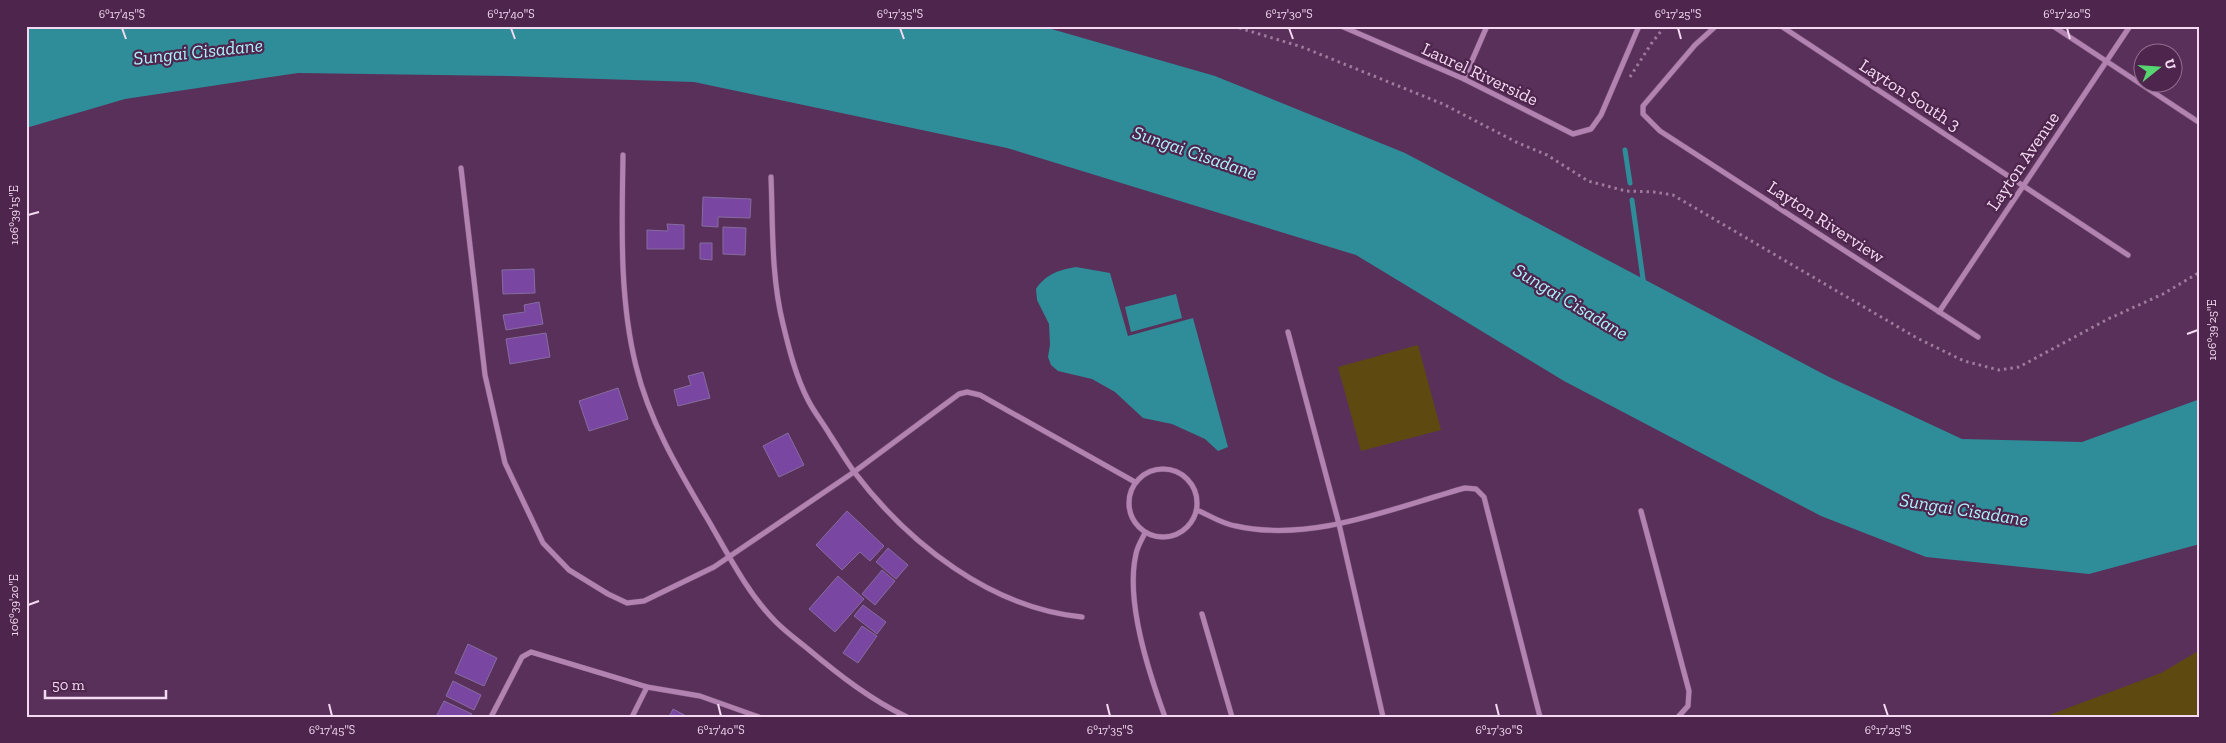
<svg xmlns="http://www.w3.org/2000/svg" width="2226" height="743" font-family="'Zilla Slab',serif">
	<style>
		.green { fill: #5e4a11 }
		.water { fill: #2f8c99 }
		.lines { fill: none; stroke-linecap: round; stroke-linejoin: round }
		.stream { stroke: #2f8c99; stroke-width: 5 }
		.building { fill: #7947a1; stroke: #876ba0 }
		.street-casing { stroke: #745073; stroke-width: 6 }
		.path { stroke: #9d7b9c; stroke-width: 3; stroke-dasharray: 2.5 4; stroke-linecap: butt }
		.street { stroke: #b282b0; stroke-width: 5 }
		.ticks { fill: none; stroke: #f3d9f2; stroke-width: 2 }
		.labels { text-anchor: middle; stroke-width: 4.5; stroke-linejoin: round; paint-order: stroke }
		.street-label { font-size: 18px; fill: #f3d9f2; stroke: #4e254d }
		.water-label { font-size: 19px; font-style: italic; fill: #acf1fc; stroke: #4e254d }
		.neatline { fill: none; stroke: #f3d9f2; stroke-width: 2 }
		.ticks-label { font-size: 12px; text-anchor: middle; fill: #f3d9f2 }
	</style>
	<rect width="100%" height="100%" fill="#593059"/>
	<g class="green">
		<polygon points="1418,345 1441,430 1361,451 1338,367"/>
		<polygon points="2200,650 2200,717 2044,717 2161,673"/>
	</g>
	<g class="water">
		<polygon points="26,26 1041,26 1215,76 1405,153 1829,377 1962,439 2082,442 2200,399 2200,544 2089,574 1926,557 1821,516 1564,381 1356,255 1007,148 694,82 507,76 298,73 125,99 26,128"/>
		<path d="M1076,267L1110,273L1128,336L1193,318L1228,447L1218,451L1205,439L1172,424L1143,418L1115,392L1092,379L1058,371L1051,365L1048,357L1050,345L1049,324L1037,300L1036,289C1046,274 1059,270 1076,267Z"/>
		<polygon points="1176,294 1182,318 1131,332 1125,307"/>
	</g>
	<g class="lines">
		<g class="stream">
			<polyline points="1625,150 1630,183"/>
			<polyline points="1632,200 1644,286"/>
		</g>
	</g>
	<g class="building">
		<polygon points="703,197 751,199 750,218 718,217 718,227 702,226"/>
		<polygon points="667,224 684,225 684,249 647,249 647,230 668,231"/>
		<polygon points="723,227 746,228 745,255 723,254"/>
		<polygon points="700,243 712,243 712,260 700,259"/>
		<polygon points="534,269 535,293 503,294 502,270"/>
		<polygon points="539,302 543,324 506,330 503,315 525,312 524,305"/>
		<polygon points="546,333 550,357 510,364 506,339"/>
		<polygon points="703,372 710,398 678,406 674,390 691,385 688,376"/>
		<polygon points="618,388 628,419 589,431 579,401"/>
		<polygon points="788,433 804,465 779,477 763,446"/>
		<polygon points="847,511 884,546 870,561 860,552 842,570 816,545"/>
		<polygon points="888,548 908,565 896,579 876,562"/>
		<polygon points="882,570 895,581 875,605 862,594"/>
		<polygon points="838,576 864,599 835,632 809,609"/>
		<polygon points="863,605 886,622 877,634 854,616"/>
		<polygon points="862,626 877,636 858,663 843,653"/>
		<polygon points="468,644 497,658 484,686 455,673"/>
		<polygon points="453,681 481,695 474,710 446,696"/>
		<polygon points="444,701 472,714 470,717 440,717 437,715"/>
		<polygon points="673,709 688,717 669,717"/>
	</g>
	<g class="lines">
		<defs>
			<g id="street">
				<polyline points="1341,26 1464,79 1573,134 1591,129 1601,115 1639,26"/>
				<polyline points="1716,26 1695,45 1643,106 1643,114 1660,131 1978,337"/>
				<polyline points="1781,26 2128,255"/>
				<polyline points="2053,26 2200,123"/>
				<polyline points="1464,79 1487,26"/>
				<path d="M623,155C622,224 619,298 636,366C650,424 681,474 711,525C730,558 749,595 776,622C786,632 797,640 808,649C839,675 871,700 907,717"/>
				<polyline points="461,168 485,375 505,463 543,543 569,570 608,594 627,603 644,601 714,567 854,472 959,394 967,392 980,395 1135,482"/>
				<path d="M771,177C773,226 771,276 783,324C789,349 796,377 808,400C814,412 823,423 830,435C838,447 846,461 855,473C909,544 991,608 1082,617"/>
				<polyline points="1939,312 2130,26"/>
				<polyline points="1288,332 1339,524 1383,717"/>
				<circle cx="1163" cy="503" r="34"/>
				<path d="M1197,510C1209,515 1222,524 1236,526C1312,543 1392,508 1465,488L1476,489L1484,497L1540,717"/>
				<polyline points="1641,511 1689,691 1688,706 1678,717"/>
				<path d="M1145,533C1142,539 1137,547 1136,554C1125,601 1149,673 1165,717"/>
				<polyline points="1202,614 1232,717"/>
				<polyline points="491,717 522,657 531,652 647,687 700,696 759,717"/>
				<polyline points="632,717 647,687"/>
			</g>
		</defs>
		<use href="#street" class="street-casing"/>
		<g class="path">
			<polyline points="1233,26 1302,47 1443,104 1516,142 1547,155 1588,181 1626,191 1654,192 1673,195 1917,338 1964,361 1999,370 2019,367 2108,319 2163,294 2200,272"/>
			<polyline points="1630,77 1651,44 1665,26"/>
		</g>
		<use href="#street" class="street"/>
	</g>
	<path class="ticks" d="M122,28L126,39M511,28L515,39M900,28L904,39M1289,28L1293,39M1678,28L1681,39M2067,28L2070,39M28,215L39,212M2187,334L2198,330M28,605L39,601M329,704L332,716M718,704L721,716M1107,704L1110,716M1496,704L1499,716M1884,704L1888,716"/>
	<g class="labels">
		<g class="street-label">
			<text transform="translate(1480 74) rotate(25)" y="6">Laurel Riverside</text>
			<text transform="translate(1910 95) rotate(33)" y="6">Layton South 3</text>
			<text transform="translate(2023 161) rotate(-56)" y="6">Layton Avenue</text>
			<text transform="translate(1826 222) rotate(33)" y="6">Layton Riverview</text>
		</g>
		<g class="water-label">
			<text transform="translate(198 51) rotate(-6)" y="7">Sungai Cisadane</text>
			<text transform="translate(1195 152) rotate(19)" y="7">Sungai Cisadane</text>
			<text transform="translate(1571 301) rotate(31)" y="7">Sungai Cisadane</text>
			<text transform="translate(1964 509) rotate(9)" y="7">Sungai Cisadane</text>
		</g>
	</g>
	<rect width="2226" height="743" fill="none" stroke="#4e254d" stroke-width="55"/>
	<g transform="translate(2158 68) rotate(73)"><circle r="24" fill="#4e254d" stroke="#906d8f"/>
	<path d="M0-4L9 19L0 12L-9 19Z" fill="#56d671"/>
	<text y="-8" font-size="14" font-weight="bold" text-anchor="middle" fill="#f3d9f2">U</text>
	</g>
	<path d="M45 690v8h121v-8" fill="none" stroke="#f3d9f2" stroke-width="2.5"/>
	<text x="52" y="690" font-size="15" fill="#f3d9f2" stroke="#4e254d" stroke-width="4" paint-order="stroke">50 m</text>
	<rect x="28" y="28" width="2170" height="688" class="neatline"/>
	<g class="ticks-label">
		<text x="122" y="18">6°17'45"S</text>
		<text x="511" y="18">6°17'40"S</text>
		<text x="900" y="18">6°17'35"S</text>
		<text x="1289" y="18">6°17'30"S</text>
		<text x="1678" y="18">6°17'25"S</text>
		<text x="2067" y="18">6°17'20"S</text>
		<text transform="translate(14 215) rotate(-90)" y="4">106°39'15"E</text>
		<text transform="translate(2212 330) rotate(-90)" y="4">106°39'25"E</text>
		<text transform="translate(14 605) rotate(-90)" y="4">106°39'20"E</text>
		<text x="332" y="734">6°17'45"S</text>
		<text x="721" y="734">6°17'40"S</text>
		<text x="1110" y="734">6°17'35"S</text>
		<text x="1499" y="734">6°17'30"S</text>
		<text x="1888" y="734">6°17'25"S</text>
	</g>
</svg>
